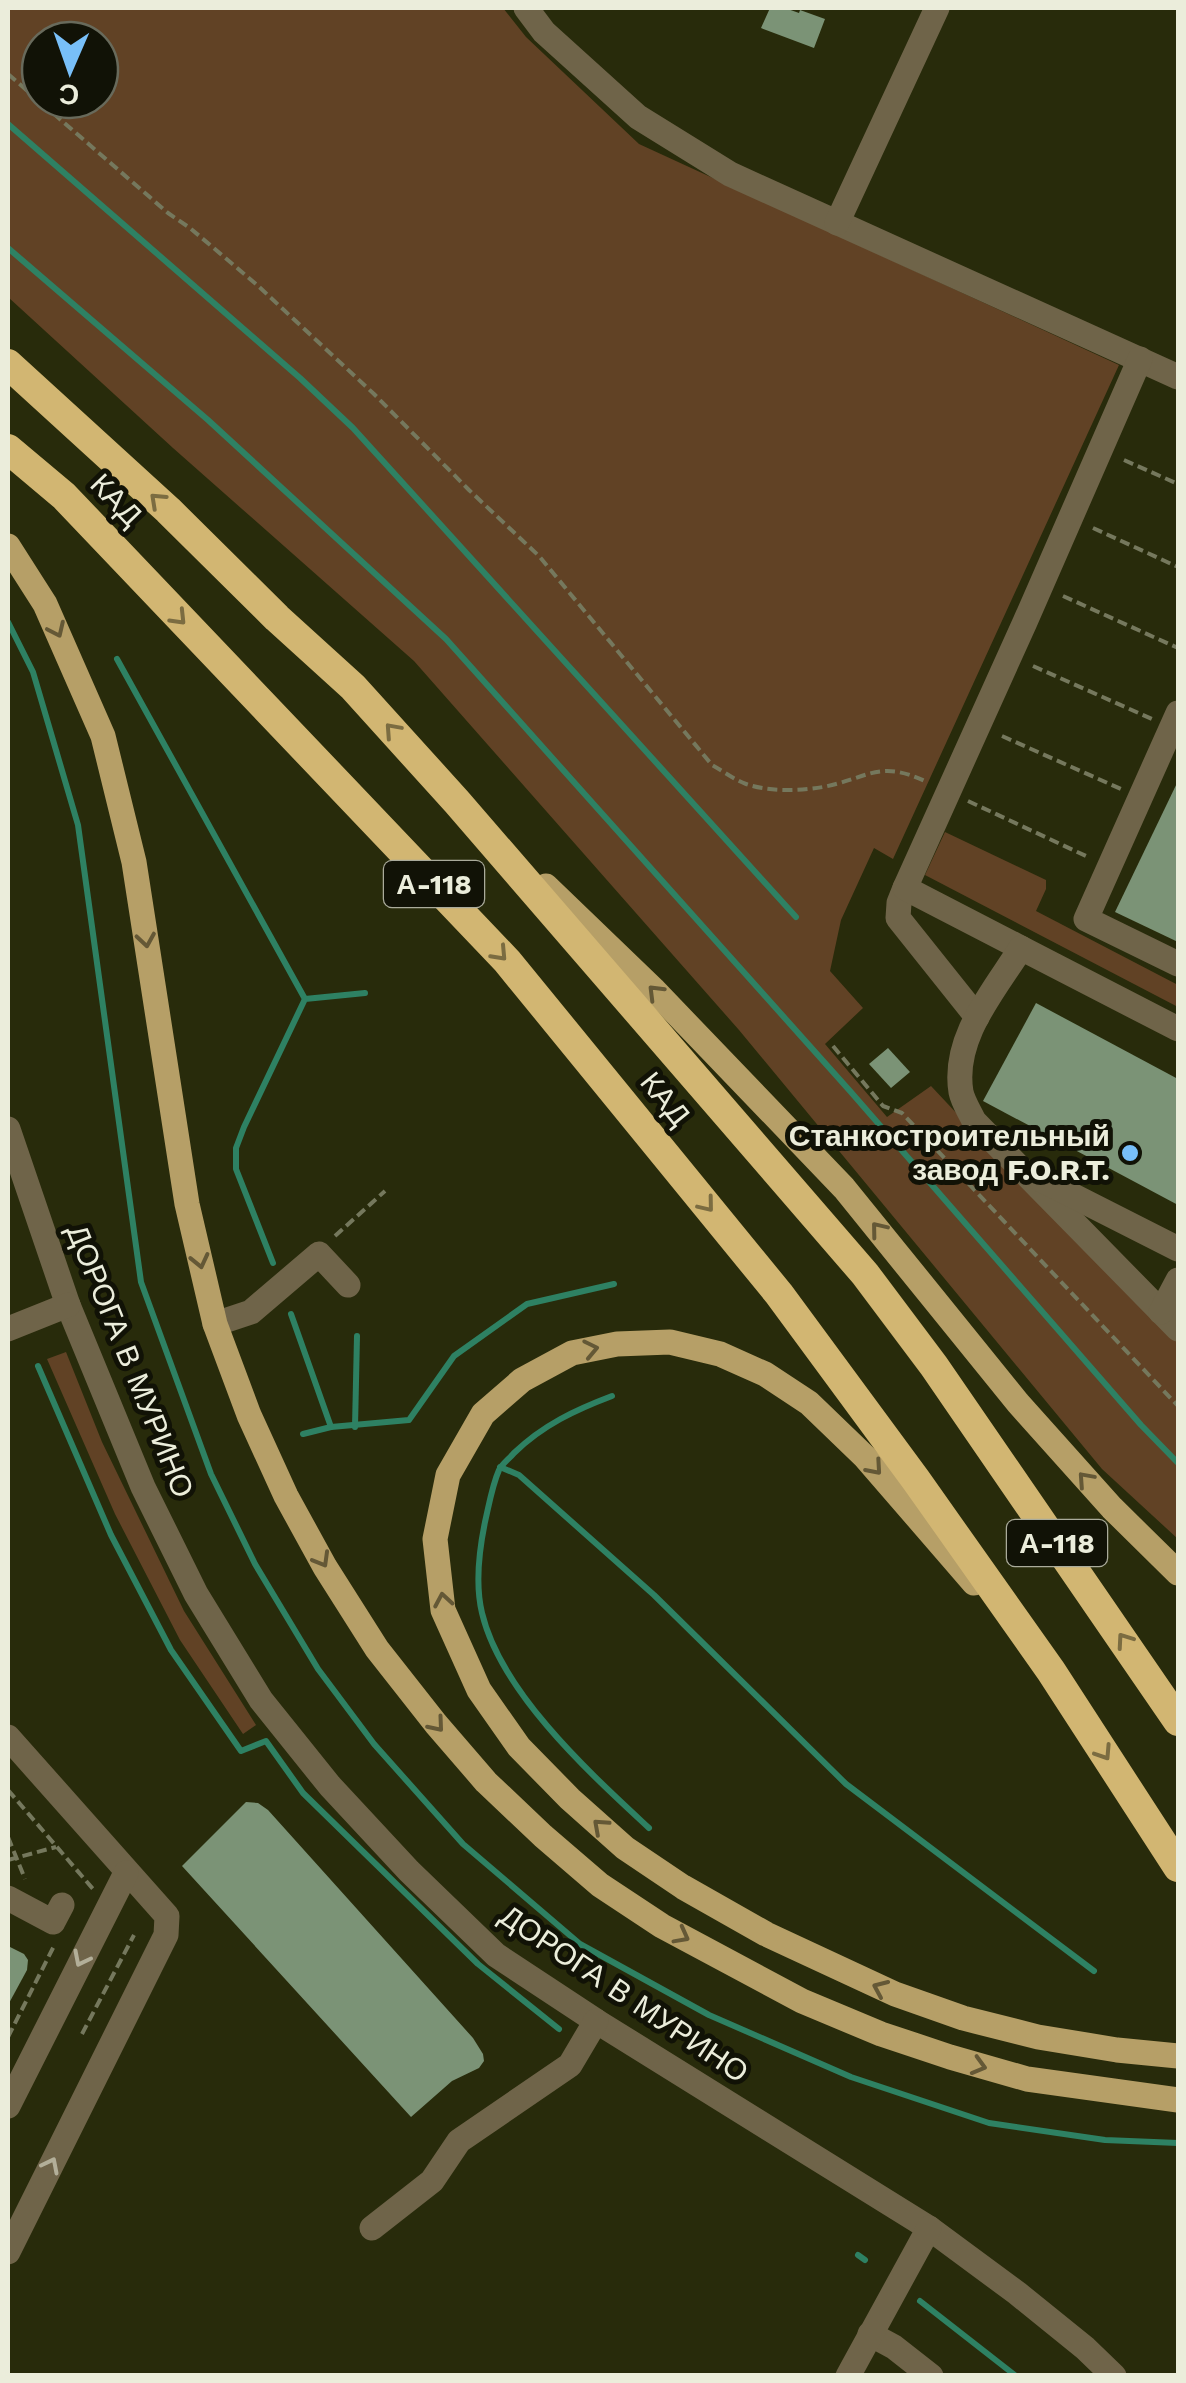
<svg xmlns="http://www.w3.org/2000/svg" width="1186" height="2383" font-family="'Work Sans',sans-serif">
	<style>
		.green { fill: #614225; fill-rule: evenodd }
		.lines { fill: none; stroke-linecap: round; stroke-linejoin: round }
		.stream { stroke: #2e8163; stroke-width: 6 }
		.building { fill: #7b9376 }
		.path { stroke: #75785d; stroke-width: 4; stroke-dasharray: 10 5; stroke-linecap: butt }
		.minor { stroke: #6f6449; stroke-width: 25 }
		.major { stroke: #b69f67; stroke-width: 25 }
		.highway { stroke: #d2b672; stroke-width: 30 }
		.oneway { stroke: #7b6c41 }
		.oneway2 { stroke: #645836 }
		.oneway3 { stroke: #b3af99 }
		.poi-dot { fill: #78bff8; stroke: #111206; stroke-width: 4 }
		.labels { text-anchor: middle; stroke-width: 10; stroke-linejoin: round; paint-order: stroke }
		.shield { fill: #111206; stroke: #aaab9b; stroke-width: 2.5 }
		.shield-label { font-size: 28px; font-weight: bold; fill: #ebeddb }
		.street-label { font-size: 30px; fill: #ebeddb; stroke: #111206 }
		.poi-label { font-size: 30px; font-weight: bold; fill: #ebeddb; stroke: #111206; text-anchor: end }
	</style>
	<rect width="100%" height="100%" fill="#282b0b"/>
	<g class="green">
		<path d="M8,8H503L526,37L639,144L1119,365L893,859L874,848L841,920L830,971L863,1008L825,1044L887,1117L931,1086L1070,1234L1178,1339V1539L1102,1469L739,1030L414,661L173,448L8,297ZM40,40H100V100H40Z"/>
		<polygon points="945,832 1046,880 1046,889 1036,911 1178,985 1178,1007 925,875"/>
		<polygon points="66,1352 102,1442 184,1611 256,1725 243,1734 180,1640 115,1514 47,1359"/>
	</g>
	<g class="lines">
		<g class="stream">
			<polyline points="8,124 300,378 353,428 796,917"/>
			<polyline points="8,248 208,420 446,639 850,1091 1141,1425 1178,1463"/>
			<polyline points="8,622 33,672 78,825 141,1282 211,1474 255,1564 318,1669 374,1744 463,1844 580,1944 709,2015 851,2077 989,2123 1105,2140 1178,2143"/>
			<polyline points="117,659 305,999"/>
			<polyline points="273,1263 236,1169 236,1148 244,1127 305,999 365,993"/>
			<polyline points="291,1314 331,1427"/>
			<polyline points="38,1366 111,1535 171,1650 241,1751 266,1741 303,1793 478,1964 559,2029"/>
			<path d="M612,1396C575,1410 543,1425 514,1453C509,1459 502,1464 499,1470C492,1486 489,1505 485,1522C479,1551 475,1584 482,1613C501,1693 591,1774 649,1828"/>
			<polyline points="355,1427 357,1336"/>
			<polyline points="303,1434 331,1427 409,1420 454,1356 527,1304 614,1284"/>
			<polyline points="500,1467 519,1475 654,1595 846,1784 1094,1971"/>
			<polyline points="858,2255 865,2260"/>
			<polyline points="920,2301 1016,2376"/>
		</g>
	</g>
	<g class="building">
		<polygon points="770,8 785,8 799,13 800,10 825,19 814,48 761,28"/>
		<polygon points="1178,781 1178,942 1115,912"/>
		<polygon points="1036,1003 1178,1079 1178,1205 983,1101"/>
		<polygon points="888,1048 910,1072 891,1088 869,1064"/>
		<polygon points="246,1802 258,1803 268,1810 473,2038 483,2054 484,2061 479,2068 452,2081 411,2117 182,1866"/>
		<polygon points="8,1946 24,1954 28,1960 27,1970 8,2005"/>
	</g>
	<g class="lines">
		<g class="path">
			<path d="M8,74L168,213L190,228L256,284L374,394L469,490L539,556L712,765C723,771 735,780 746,784C769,792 800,791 823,787C869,778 879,759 927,782"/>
			<polyline points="1124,460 1178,484"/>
			<polyline points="1093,528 1178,567"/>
			<polyline points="1063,596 1178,648"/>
			<polyline points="1033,666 1152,719"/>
			<polyline points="1002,736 1121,789"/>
			<polyline points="968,801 1086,856"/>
			<polyline points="833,1046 883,1106 902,1113 1178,1406"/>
			<polyline points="335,1236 385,1191"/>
			<polyline points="8,1790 93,1889"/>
			<polyline points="8,1837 25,1879"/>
			<polyline points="8,1860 56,1847"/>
			<polyline points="82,2034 134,1935"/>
			<polyline points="8,2037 55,1944"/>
		</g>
		<g class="minor">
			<polyline points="526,8 544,32 638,117 730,174 1178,377"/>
			<polyline points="837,223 937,8"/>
			<polyline points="1178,713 1086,919 1178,964"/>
			<polyline points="905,888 899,903 898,918 977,1017"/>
			<polyline points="1021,948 905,888 1025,622 1140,359"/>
			<path d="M1178,1029L1021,948C994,991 952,1038 961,1092C963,1102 970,1112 974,1121L1178,1329"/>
			<polyline points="8,1129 68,1305 143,1487 196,1594 261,1700 330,1786 409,1871 496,1955 596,2021 929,2228 1017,2293 1085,2348 1114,2376"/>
			<polyline points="1040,1179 1178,1249"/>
			<polyline points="1161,1312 1178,1280"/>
			<polyline points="215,1324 251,1312 319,1254 348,1285"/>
			<polyline points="8,1329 68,1305"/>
			<polyline points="8,1737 167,1916 166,1935 8,2252"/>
			<polyline points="8,1898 53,1922 62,1905"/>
			<polyline points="8,2106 126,1873"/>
			<polyline points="372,2228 432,2181 459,2141 570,2065 596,2021"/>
			<polyline points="870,2334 894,2347 931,2376"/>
			<polyline points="848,2376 929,2228"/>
		</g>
		<g class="major">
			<polyline points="8,546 45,604 103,736 134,862 187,1204 215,1324 249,1415 286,1496 325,1567 377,1649 436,1724 486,1782 543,1836 600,1885 662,1926 802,2001 881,2034 950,2057 1027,2079 1178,2100"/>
			<polyline points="546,886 653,989 844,1188 1018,1403 1112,1508 1178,1573"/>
			<polyline points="974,1583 865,1457 809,1403 765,1374 720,1354 670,1342 617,1344 572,1353 522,1380 483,1414 448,1475 435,1539 443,1610 479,1690 519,1747 570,1799 625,1848 683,1887 766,1934 895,1994 963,2018 1038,2037 1117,2050 1178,2056"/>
		</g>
		<g class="highway">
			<polyline points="8,364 168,510 277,618 353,687 457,802 865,1274 934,1366 1178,1721"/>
			<polyline points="8,449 64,496 507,961 779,1294 916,1480 1051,1671 1178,1867"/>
		</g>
	</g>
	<defs><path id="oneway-chevron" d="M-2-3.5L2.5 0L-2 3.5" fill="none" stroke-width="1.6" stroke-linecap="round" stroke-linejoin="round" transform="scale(2.5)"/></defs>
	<g class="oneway">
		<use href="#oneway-chevron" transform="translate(157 500) rotate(-137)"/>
		<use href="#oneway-chevron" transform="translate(179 618) rotate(46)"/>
		<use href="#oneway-chevron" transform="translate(392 730) rotate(-132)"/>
		<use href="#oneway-chevron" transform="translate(500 954) rotate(47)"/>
		<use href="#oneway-chevron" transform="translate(707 1205) rotate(51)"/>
		<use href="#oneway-chevron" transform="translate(1124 1640) rotate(-125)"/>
		<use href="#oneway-chevron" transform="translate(1104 1753) rotate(57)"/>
	</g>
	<g class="oneway2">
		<use href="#oneway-chevron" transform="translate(57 630) rotate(65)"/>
		<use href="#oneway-chevron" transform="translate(146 940) rotate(81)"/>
		<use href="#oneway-chevron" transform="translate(655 992) rotate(-135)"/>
		<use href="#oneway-chevron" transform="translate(878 1229) rotate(-129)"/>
		<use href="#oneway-chevron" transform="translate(200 1261) rotate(77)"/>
		<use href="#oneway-chevron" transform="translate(591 1349) rotate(-12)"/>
		<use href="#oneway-chevron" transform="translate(875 1468) rotate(49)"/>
		<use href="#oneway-chevron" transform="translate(1085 1479) rotate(-132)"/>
		<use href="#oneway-chevron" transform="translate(322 1560) rotate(60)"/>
		<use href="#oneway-chevron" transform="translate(443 1600) rotate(-100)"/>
		<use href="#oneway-chevron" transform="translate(437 1725) rotate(50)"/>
		<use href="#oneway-chevron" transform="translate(600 1826) rotate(-138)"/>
		<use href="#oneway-chevron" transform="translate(682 1936) rotate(28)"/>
		<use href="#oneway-chevron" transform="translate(880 1988) rotate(-156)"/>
		<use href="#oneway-chevron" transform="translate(979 2066) rotate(16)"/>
	</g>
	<g class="oneway3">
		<use href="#oneway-chevron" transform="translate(81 1959) rotate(117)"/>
		<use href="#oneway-chevron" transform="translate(51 2165) rotate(-63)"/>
	</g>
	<circle class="poi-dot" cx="1130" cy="1153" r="10"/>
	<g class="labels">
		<g class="shield">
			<rect x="384" y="861" width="100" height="46" rx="8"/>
			<rect x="1007" y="1520" width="100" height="46" rx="8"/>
		</g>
		<g class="shield-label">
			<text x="434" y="894">А-118</text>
			<text x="1057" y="1553">А-118</text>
		</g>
		<g class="street-label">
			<text transform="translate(116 500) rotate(46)" y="10">КАД</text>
			<text transform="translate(665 1099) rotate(51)" y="10">КАД</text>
			<text transform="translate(130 1361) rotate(68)" y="10">ДОРОГА В МУРИНО</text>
			<text transform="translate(624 1994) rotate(34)" y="10">ДОРОГА В МУРИНО</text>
		</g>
		<g class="poi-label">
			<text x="1110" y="1146">Станкостроительный<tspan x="1110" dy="34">завод F.O.R.T.</tspan></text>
		</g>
	</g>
	<rect width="1186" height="2383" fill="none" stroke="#ebeddb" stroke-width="20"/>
	<g transform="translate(70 70) rotate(182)"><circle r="48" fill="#111206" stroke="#686a5b" stroke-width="2.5"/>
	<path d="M0-8L18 38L0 25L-18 38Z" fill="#78bff8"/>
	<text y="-15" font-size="28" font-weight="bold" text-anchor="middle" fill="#ebeddb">С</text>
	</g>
</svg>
